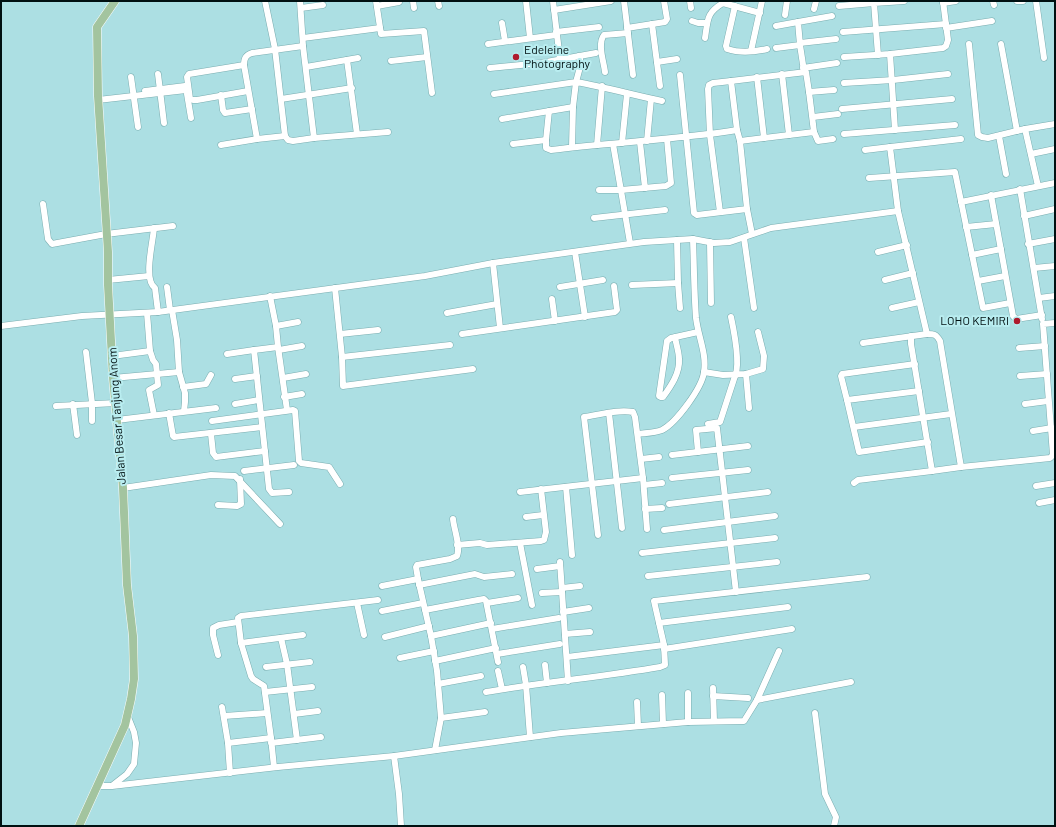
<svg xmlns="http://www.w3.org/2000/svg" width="1056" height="827" font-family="Barlow,sans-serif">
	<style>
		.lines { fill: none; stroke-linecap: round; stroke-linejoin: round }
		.minor-casing { stroke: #7aadb0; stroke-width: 7 }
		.major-casing { stroke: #fff; stroke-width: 9 }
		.minor { stroke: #fff; stroke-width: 6 }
		.major { stroke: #a3c49f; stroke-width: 8 }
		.poi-dot { fill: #ae1a2d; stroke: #b9edf0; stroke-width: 1.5 }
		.labels { text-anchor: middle; stroke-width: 4; stroke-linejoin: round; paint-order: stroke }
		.poi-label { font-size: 12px; fill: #001011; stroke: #b9edf0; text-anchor: start }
		.street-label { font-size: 12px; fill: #001011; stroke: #b9edf0 }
	</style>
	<rect width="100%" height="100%" fill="#acdfe3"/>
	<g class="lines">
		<defs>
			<g id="minor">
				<polyline points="265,1 275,49 285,136 288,140 293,141 314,138 388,132"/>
				<polyline points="300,1 303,46 314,138"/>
				<polyline points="376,1 381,34 424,31 432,93"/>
				<polyline points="413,1 414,8"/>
				<polyline points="438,1 439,6"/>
				<polyline points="526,1 530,38"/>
				<polyline points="553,1 560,60"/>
				<polyline points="624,1 633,75"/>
				<polyline points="690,1 691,8"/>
				<polyline points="993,1 994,5"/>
				<polyline points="1017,1 1023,1"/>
				<polyline points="1036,1 1044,58"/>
				<polyline points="943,3 956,1"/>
				<polyline points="377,6 399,2"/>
				<path d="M735,6L726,46L727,49C739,53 754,52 767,49"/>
				<polyline points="839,6 874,3"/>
				<polyline points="301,8 323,5"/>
				<polyline points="814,9 816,1"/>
				<polyline points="554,10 611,1"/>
				<polyline points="785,15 787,1"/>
				<polyline points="692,21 698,23 707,23"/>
				<polyline points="502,23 505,41"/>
				<polyline points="652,24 660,86"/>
				<polyline points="776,26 798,22"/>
				<polyline points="627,28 665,22 667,19 664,1"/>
				<polyline points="946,28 992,21"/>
				<polyline points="556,32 599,27"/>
				<polyline points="843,32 946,24"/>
				<polyline points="303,38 380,28"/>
				<path d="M705,38C708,20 706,13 723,3L760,13"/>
				<polyline points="800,43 836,39"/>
				<polyline points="488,44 556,35"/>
				<polyline points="969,44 978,135 982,137 988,138 1025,129"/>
				<polyline points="1001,44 1017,131"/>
				<polyline points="800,45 804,71"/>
				<polyline points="776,48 800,45 798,22 832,16"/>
				<polyline points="751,51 762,1"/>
				<polyline points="890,54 895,130"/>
				<polyline points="878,55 874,3 904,1"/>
				<polyline points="844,57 890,54 943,48 946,46 948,40 943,1"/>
				<polyline points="347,60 357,134"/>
				<polyline points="391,61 427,57"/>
				<polyline points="657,62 677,59"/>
				<polyline points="244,65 189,74 187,77 190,99 193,100 197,100 248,91"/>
				<polyline points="306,67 358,58"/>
				<polyline points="490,68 541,63 596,53"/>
				<polyline points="803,68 837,63"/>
				<path d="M605,72C604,62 597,44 604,35L628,33"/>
				<polyline points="158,74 164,123"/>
				<polyline points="782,74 789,135"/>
				<polyline points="131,77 138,127"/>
				<polyline points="757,77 764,138"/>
				<polyline points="731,81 737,130"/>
				<polyline points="844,83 893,80 948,74"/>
				<polyline points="145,91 185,86"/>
				<polyline points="809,92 834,90"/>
				<polyline points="187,94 191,118"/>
				<polyline points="494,94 576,82 580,67 580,57 579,56"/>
				<polyline points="221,95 223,110 225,113 252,109"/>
				<polyline points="281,99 352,88"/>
				<polyline points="98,100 186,90"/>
				<polyline points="842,109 952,99"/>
				<path d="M549,111L546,140V148L551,150C613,142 676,140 737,130L740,141L747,209L697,215L694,213L680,75"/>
				<polyline points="813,117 838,114"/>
				<polyline points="502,119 573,107"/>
				<polyline points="844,134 955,125"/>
				<path d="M285,136L257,139L244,65C244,58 246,55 252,53L303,46"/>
				<polyline points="999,136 1006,174"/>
				<polyline points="647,141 651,99"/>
				<polyline points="740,141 814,132 818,141 833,139"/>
				<polyline points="640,142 645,188"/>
				<polyline points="622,143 627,94"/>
				<polyline points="513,144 546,140"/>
				<polyline points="613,144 630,243"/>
				<polyline points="221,145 257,139"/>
				<polyline points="597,145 602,86"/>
				<path d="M572,147L573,107L576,82C605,87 633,95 662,101"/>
				<polyline points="890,147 961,139"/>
				<polyline points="865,150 890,147 898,211"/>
				<polyline points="1031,154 1055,149"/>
				<polyline points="869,178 955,172 983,308 1010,303"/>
				<polyline points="1038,186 1025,129 1055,124"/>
				<polyline points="1020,189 1042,319"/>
				<polyline points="599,190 621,190 666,186 671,183 667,139"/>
				<polyline points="991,195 1013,316 1016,319 1042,315"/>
				<polyline points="961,202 1055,183"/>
				<polyline points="43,204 48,239 52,244 106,234 173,226"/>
				<polyline points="747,209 752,234"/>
				<polyline points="720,212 710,135 708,89 709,85 713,83 731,81 806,72 809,92 814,132"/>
				<polyline points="1024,216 1055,209"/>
				<polyline points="594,218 665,210"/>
				<polyline points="966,227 996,224"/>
				<path d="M154,228C153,242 143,280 155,288L158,312"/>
				<polyline points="744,238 754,308"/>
				<polyline points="677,240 678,283 680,308"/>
				<polyline points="710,242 711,303"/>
				<polyline points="1028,244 1055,239"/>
				<polyline points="575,252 585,317"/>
				<polyline points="878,252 907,245"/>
				<polyline points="972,255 1001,249"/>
				<polyline points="493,263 500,328"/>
				<polyline points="1034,268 1055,266"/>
				<polyline points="108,280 149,276"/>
				<polyline points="885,280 913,273"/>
				<polyline points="978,281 1005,276"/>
				<polyline points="632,285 678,283"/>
				<polyline points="167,287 170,310"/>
				<polyline points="560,287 603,280"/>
				<polyline points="335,288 342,357 343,386 473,369"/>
				<polyline points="270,296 276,326 278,347 254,350 269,489 272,493 289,492"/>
				<polyline points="1039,298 1055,296"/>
				<polyline points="552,299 555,321"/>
				<polyline points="892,308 919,302"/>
				<polyline points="172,310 177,340 179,372 185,393 185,402 184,411"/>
				<polyline points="147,313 150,351 153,360 156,364 158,385 149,390 154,415"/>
				<polyline points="447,313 497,304"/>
				<polyline points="1,326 82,316 158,312 425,276 493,263 644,242 693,239 714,243 730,242 771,228 898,211 927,334 863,343"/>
				<polyline points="276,326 298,322"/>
				<polyline points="340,334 378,330"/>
				<polyline points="462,334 615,312 617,310 614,286"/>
				<path d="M911,336V344L932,471L961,467L940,341C936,334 934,334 927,334"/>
				<path d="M675,337C676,344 679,352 679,359C680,373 671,386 663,397H661L659,396L667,341L671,338L698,332"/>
				<polyline points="278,347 287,410"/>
				<polyline points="1019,348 1045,346"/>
				<polyline points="279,350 302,346"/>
				<polyline points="86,352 92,403 92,421"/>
				<polyline points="227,354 254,350"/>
				<polyline points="112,356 150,351"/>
				<polyline points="342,357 450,345"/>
				<polyline points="704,372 723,375 746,374 763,369 764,356 758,332"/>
				<polyline points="746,374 749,408"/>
				<polyline points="1020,376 1047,374"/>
				<polyline points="113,378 179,372"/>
				<polyline points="283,378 306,374"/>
				<polyline points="235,379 257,376"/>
				<polyline points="183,387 206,384 211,375"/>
				<polyline points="919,391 847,400 859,452 928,442"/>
				<polyline points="284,397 302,394"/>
				<polyline points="847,400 841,376 842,374 915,364"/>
				<polyline points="73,404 77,435"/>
				<polyline points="235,404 259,400"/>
				<polyline points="1025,404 1048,401"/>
				<polyline points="56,406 116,403"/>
				<polyline points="169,413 173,436 174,437 262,427"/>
				<polyline points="609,413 622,528"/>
				<polyline points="117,420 216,408"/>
				<polyline points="212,421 293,410 295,411 299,461 301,463 329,467 340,484"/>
				<path d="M708,424L720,422L734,379C741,367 734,331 731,317"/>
				<polyline points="854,427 951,414"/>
				<polyline points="1033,431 1052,428"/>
				<polyline points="211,434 213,453 216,457 265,451"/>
				<path d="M638,434C645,433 655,433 662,430C676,423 702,388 704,372C707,354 698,336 696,318C694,292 694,265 693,239"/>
				<polyline points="698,452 696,430 717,428 736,592"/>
				<polyline points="672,455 748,446"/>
				<polyline points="641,459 659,457"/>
				<polyline points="961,467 1050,458 1053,455 1043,324 1055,323"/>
				<polyline points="244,471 294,465"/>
				<polyline points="672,478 748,470"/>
				<polyline points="854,483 858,480 932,471"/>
				<polyline points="644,485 662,483"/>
				<polyline points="1036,486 1055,483"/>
				<polyline points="566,487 572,555"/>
				<polyline points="123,488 211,475 235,476 280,524"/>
				<polyline points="520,492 643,478"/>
				<polyline points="1039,503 1055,500"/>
				<polyline points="669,504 768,492"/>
				<polyline points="218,505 237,506 241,504 240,479"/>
				<polyline points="645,509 662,508"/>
				<polyline points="526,517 543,515"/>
				<polyline points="664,530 775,516"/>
				<path d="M598,535L584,417C599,415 618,409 633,412L635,417L643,478L647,529"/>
				<polyline points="520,543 532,605"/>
				<polyline points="457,545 480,543 487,545 541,541 544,540 546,532 541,489"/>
				<polyline points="642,553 775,538"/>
				<polyline points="560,562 568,681"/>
				<polyline points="537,569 560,566"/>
				<polyline points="648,576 777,562"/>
				<polyline points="419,585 475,574 484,577 512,574"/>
				<polyline points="382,586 418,579"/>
				<polyline points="562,588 580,586"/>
				<polyline points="542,593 562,592"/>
				<polyline points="357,603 364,635"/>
				<polyline points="487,603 518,598"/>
				<polyline points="425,610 478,600 484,599 486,601 498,662"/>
				<polyline points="382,611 423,603"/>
				<polyline points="563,612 589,608"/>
				<polyline points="659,623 788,607"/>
				<polyline points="492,629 559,618"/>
				<polyline points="565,634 590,632"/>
				<polyline points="431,636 491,623"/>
				<polyline points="385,637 429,626"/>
				<polyline points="281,638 287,664 297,740"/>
				<polyline points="241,643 303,635"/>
				<polyline points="664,649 792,629"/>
				<polyline points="497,654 560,644"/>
				<polyline points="218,655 213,635 213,628 219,625 238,622"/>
				<polyline points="567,657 664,645"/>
				<polyline points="400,658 434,651"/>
				<polyline points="435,661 496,648"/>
				<polyline points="545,665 547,683"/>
				<polyline points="266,667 310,662"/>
				<polyline points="523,667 526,685 530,737"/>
				<polyline points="498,671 502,689"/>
				<polyline points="438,684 481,676"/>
				<polyline points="713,688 714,721"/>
				<polyline points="265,692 312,687"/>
				<path d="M486,692C544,682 602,677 660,667L665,665L664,645L654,601L867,577"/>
				<polyline points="688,693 688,722"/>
				<polyline points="662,695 663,724"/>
				<polyline points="713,696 748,698"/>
				<polyline points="757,700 851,682"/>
				<polyline points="637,702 638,726"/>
				<polyline points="222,707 228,743"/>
				<polyline points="815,713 825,794 836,817 834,826"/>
				<polyline points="294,714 318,711"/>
				<polyline points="224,716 267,713"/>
				<polyline points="441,718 485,712"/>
				<polyline points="271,738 264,686 253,679 251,676 241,643 238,618 241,616 378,600"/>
				<polyline points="271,743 321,737"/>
				<path d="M435,750L441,718L437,671L431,636L418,579L416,567L417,565L450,559L457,556C461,546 454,530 453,519"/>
				<polyline points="394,756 399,794 401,826"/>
				<polyline points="230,773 228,743 271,738 274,767"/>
				<polyline points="113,785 127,774 134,764 136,743 134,732 128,717"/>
				<polyline points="98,786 112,786 278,767 394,756 561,733 688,722 744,721 757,700 779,651"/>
			</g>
			<polyline id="major" points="79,826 125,725 131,699 134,679 133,636 127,585 123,488 113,378 108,285 108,252 98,96 97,27 115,1"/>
		</defs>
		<use href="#minor" class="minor-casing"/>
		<use href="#major" class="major-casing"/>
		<use href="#minor" class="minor"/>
		<use href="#major" class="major"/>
	</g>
	<g class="poi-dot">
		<circle cx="516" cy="57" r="4"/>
		<circle cx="1017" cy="321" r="4"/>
	</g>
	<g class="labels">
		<g class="poi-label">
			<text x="524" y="54">Edeleine<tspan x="524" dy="14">Photography</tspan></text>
			<text x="1009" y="325" text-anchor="end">LOHO KEMIRI</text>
		</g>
		<g class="street-label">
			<text transform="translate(117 416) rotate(-94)" y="4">Jalan Besar Tanjung Anom</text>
		</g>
	</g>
	<rect width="1056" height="827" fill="none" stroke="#001011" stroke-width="4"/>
</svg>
